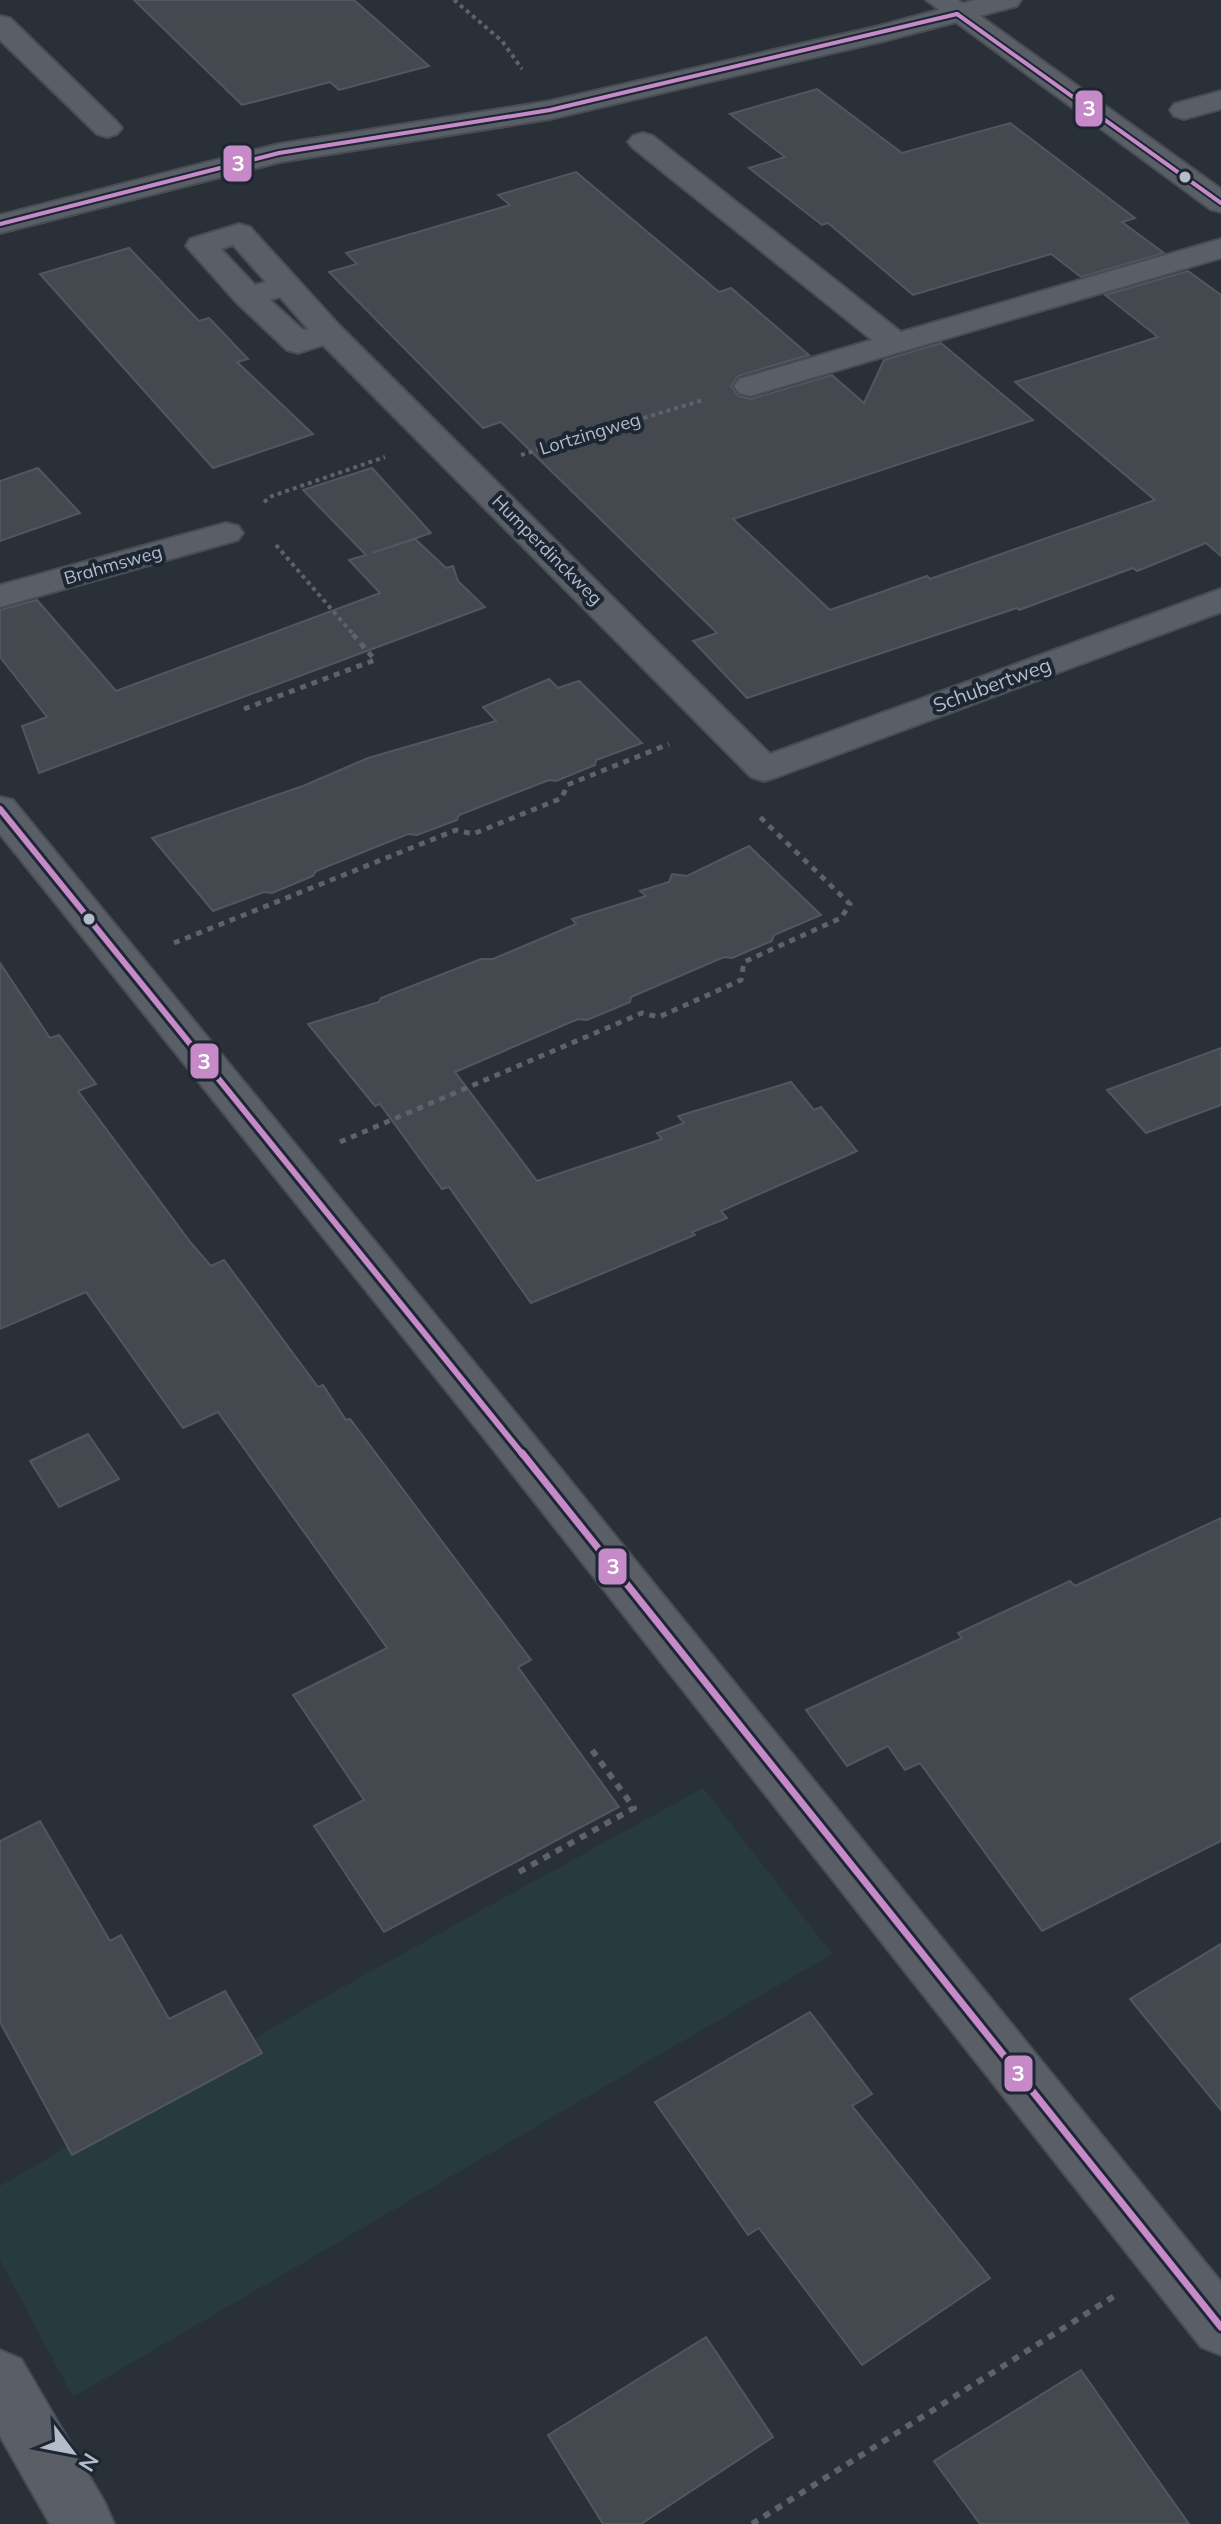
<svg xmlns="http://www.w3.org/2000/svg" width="1221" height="2524" font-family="Mulish,sans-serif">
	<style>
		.green { fill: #273a3e }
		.building { fill: #444950; stroke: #52575f; stroke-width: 2 }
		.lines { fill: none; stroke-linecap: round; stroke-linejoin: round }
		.minor-casing { stroke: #484c53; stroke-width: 4 }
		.tertiary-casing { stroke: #484c53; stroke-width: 4 }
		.path-far2 { stroke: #5d636a; stroke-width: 4; stroke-dasharray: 4 4; stroke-linecap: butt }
		.path-far1 { stroke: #5d636a; stroke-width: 5; stroke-dasharray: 6 6; stroke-linecap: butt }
		.path { stroke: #5d636a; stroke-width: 6; stroke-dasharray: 7 7; stroke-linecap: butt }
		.minor { fill: #5a5e66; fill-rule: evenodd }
		.tertiary { fill: #5a5e66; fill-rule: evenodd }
		.bus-1-far2-casing { stroke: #1d2633; stroke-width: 8 }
		.bus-1-far1-casing { stroke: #1d2633; stroke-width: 12 }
		.bus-1-casing { stroke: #1d2633; stroke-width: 13 }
		.bus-1-far2 { stroke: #c78ac8; stroke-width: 4 }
		.bus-1-far1 { stroke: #c78ac8; stroke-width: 6 }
		.bus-1 { stroke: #c78ac8; stroke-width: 7 }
		.bus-dot { fill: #b4bcc9; stroke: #1d2633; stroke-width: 3 }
		.labels { text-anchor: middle; stroke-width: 8; stroke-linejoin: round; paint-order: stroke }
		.far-street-label { font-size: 18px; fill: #b4bcc9; stroke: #1d2633 }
		.street-label { font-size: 20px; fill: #b4bcc9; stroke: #1d2633 }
		.line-badge { stroke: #1d2633; stroke-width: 3 }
		.badge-label { font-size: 22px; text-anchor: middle; font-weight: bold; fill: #fff }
	</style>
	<rect width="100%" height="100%" fill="#2a3038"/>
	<polygon class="green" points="703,1788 832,1954 73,2397 0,2260 0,2186 348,1984"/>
	<g class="building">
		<polygon points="134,0 354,0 429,66 339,90 330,82 242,105"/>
		<polygon points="817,89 902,153 1010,123 1135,218 1122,222 1164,253 1081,277 1051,254 913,295 828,223 822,225 749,168 785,157 730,114"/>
		<polygon points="576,172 719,292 731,288 809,355 738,376 731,386 738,396 751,399 832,375 864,403 884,360 941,343 1033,420 733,519 830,610 927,576 930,579 1155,500 1015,382 1158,337 1105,295 1188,271 1221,295 1221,556 1206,543 1137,571 1133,568 1019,610 1017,608 747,698 693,641 717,633 501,422 483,428 329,272 357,264 346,253 510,205 498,195"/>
		<polygon points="129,248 199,321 209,318 248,359 237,362 313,434 213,468 40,274"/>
		<polygon points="38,468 80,513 0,541 0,481"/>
		<polygon points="372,468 431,533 372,553 415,539 446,568 453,566 458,581 485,607 39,773 22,726 47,717 0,657 0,610 37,600 116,691 380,593 349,560 366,555 303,490"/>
		<polygon points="549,679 558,688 579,681 642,743 596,760 595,765 556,781 549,780 459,815 457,820 417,835 408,834 316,871 313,876 272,893 264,892 213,911 152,838 303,786 368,758 496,721 483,707"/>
		<polygon points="749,846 821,915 774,935 772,941 732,958 724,957 631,997 630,1002 587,1020 578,1019 455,1072 537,1181 662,1139 657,1133 684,1123 678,1116 791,1082 814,1110 821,1107 857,1151 721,1211 727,1218 692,1232 695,1235 531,1303 449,1187 442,1189 380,1104 375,1106 308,1024 379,1002 381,998 481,959 493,959 576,924 572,919 646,896 640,891 669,882 672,874 687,876"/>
		<polygon points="0,963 50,1038 59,1035 96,1084 78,1091 191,1243 211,1266 224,1260 318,1387 323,1385 346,1420 350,1419 531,1660 518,1667 619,1807 384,1932 314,1826 364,1800 293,1695 387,1648 218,1412 183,1428 86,1292 0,1329"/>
		<polygon points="1221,1048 1221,1105 1146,1133 1107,1090"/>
		<polygon points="88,1434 119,1479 59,1507 30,1461"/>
		<polygon points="1221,1518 1221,1841 1042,1931 920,1763 905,1770 888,1746 847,1766 806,1710 962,1638 958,1633 1070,1581 1075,1586"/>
		<polygon points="40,1821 110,1941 121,1935 169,2019 225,1991 262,2053 72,2155 0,2022 0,1841"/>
		<polygon points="1221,1944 1221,2110 1130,1999"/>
		<polygon points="810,2012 872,2094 852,2106 990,2278 862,2365 759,2228 748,2235 655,2102"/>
		<polygon points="706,2337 773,2437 641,2524 603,2524 548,2435"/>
		<polygon points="1081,2370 1143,2459 1189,2524 980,2524 934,2461"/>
	</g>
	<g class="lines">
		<defs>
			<g id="minor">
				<polygon points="926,0 958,0 1221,189 1221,212 1210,209"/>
				<polygon points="0,16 10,18 117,122 122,128 117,134 107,137 97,134 0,40"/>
				<polygon points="1221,91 1221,109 1184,119 1174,116 1170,110 1174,104"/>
				<polygon points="643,133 653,136 901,332 1221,239 1221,258 750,396 739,393 734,386 739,379 872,340 633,148 628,142 633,136"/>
				<path d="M239,224L250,227L339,325L770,754L1221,589V612L777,777L764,781L751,777L323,345L298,353L287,350L237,303L186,246L190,239ZM233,245L266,282L255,285L221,249ZM280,297L308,329L303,330L270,300Z"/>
				<polygon points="226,523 238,526 243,533 238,540 0,607 0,585"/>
				<polygon points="0,797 13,800 513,1410 1221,2282 1221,2355 1201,2347 481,1434 0,834"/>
				<polygon points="0,2350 21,2359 105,2503 114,2524 50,2524 0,2436"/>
			</g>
			<polygon id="tertiary" points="975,0 1021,0 1017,6 884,41 550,119 280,162 0,233 0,215 279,144 550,101 879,26"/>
		</defs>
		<use href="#minor" class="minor-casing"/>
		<use href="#tertiary" class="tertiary-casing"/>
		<g class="path-far2">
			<polyline points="454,0 502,41 522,69"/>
			<polyline points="521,455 703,400"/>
			<polyline points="264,502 272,496 385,457"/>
			<polyline points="276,545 352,633"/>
		</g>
		<g class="path-far1">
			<polyline points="244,709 375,660 350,631"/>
			<polyline points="174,943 456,830 473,834 562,798 567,785 669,744"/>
			<polyline points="340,1142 642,1013 659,1017 741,980 744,962 841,918 850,904 760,817"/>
		</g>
		<g class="path">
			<polyline points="519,1872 634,1808 592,1750"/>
			<polyline points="752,2524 1116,2295"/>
		</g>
		<use href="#minor" class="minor"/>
		<use href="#tertiary" class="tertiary"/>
		<defs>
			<g id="bus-1-far2">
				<polyline points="957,14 1221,203"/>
				<polyline points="0,224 279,153 550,110 957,14"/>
			</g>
			<polyline id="bus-1-far1" points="0,809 523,1455"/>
			<polyline id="bus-1" points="522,1453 1221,2327"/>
		</defs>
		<use href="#bus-1-far2" class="bus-1-far2-casing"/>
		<use href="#bus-1-far1" class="bus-1-far1-casing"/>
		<use href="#bus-1" class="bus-1-casing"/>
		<use href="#bus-1-far2" class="bus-1-far2"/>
		<use href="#bus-1-far1" class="bus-1-far1"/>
		<use href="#bus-1" class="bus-1"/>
	</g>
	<g class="bus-dot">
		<circle cx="1185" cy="177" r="7"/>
		<circle cx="89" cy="919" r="7"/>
	</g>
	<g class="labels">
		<g class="far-street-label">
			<text transform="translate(590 434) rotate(-17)" y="6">Lortzingweg</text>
			<text transform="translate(547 550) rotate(45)" y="6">Humperdinckweg</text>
			<text transform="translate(113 565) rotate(-16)" y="6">Brahmsweg</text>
		</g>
		<g class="street-label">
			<text transform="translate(992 685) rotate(-20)" y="7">Schubertweg</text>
		</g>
	</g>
	<g class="line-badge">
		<rect x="1074" y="89" width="30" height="39" rx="8" fill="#c78ac8"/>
		<rect x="222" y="144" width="31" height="39" rx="8" fill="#c78ac8"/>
		<rect x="189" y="1042" width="31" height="38" rx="8" fill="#c78ac8"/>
		<rect x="597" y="1547" width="31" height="39" rx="8" fill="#c78ac8"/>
		<rect x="1003" y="2054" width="31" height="39" rx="8" fill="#c78ac8"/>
	</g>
	<g class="badge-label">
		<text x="1089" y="116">3</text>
		<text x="238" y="171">3</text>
		<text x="204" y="1069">3</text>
		<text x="613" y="1574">3</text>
		<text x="1018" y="2081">3</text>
	</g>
	<g transform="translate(72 2452) rotate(122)" stroke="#1d2633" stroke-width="6" paint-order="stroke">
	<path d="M0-6L14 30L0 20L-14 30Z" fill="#b4bcc9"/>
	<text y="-12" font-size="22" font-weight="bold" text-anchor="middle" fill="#b4bcc9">N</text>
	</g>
</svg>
